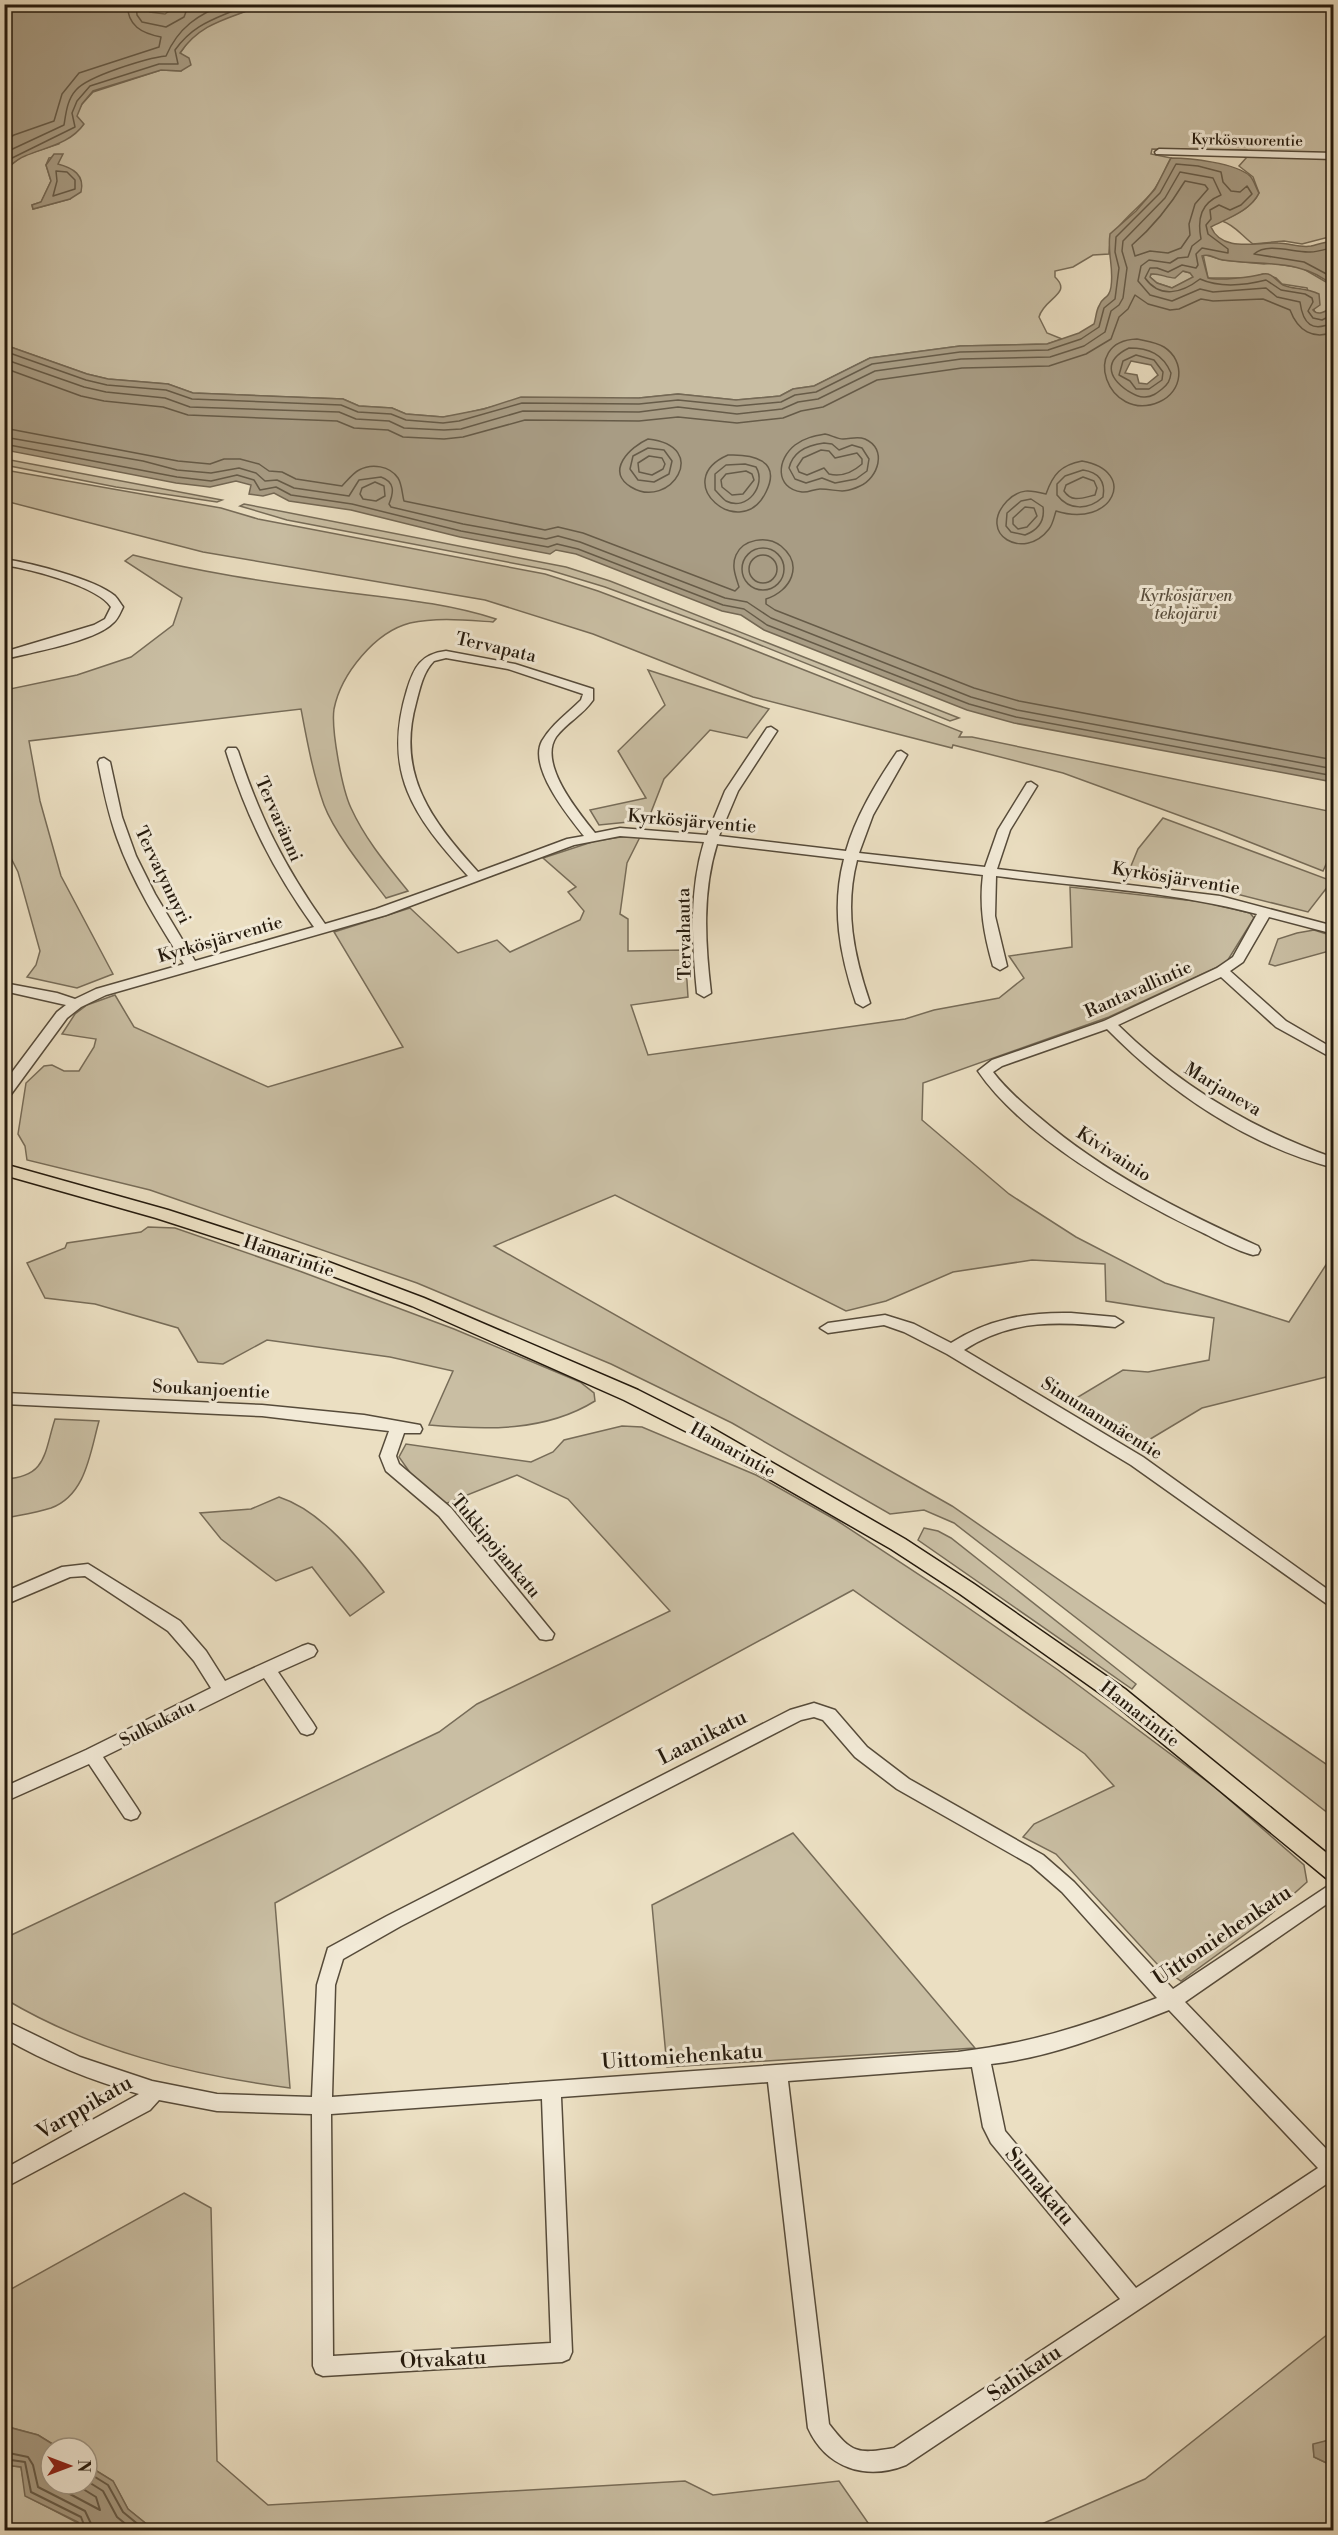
<svg xmlns="http://www.w3.org/2000/svg" width="1338" height="2535" font-family="'Libre Bodoni',serif">
	<style>
		.green { fill: #c9bea3; stroke: #776c58; stroke-width: 1.5; fill-rule: evenodd }
		.water { fill: #a89c84; stroke: #746854; stroke-width: 1.5; fill-rule: evenodd }
		.lines { fill: none; stroke-linecap: round; stroke-linejoin: round }
		.shore-far1 { stroke: #665b48; stroke-width: 1.5 }
		.shore { stroke: #665b48; stroke-width: 2 }
		.minor-casing { stroke: #564b3a; stroke-width: 3 }
		.major-casing { stroke: #251a0d; stroke-width: 3 }
		.minor { fill: #f2ead7; fill-rule: evenodd }
		.major { fill: #ebdfc2; fill-rule: evenodd }
		.labels { text-anchor: middle; stroke-width: 6; stroke-linejoin: round; paint-order: stroke }
		.far-street-label { font-size: 15px; fill: #251a0d; stroke: #f2ead7 }
		.far-water-label { font-size: 16px; font-style: italic; fill: #594e3d; stroke: #f2ead7 }
		.street-label { font-size: 18px; fill: #251a0d; stroke: #f2ead7 }
		.near-street-label { font-size: 21px; fill: #251a0d; stroke: #f2ead7 }
	</style>
	<rect width="100%" height="100%" fill="#ebdfc2"/>
	<filter id="stains"><feTurbulence type="fractalNoise" baseFrequency=".00333" numOctaves="4"/><feColorMatrix values="0 0 0 0 .2 0 0 0 0 .09 0 0 0 0 .02 0 0 0 .5 -.17"/></filter>
	<radialGradient id="worn" r=".72"><stop offset=".6" stop-color="#630" stop-opacity="0"/><stop offset="1" stop-color="#630" stop-opacity=".3"/></radialGradient>
	<g class="green">
		<path d="M262,5H1333V236L1302,244L1284,241L1253,244C1242,236 1235,225 1222,221C1236,214 1252,208 1259,193L1253,177L1239,166L1247,157V150L1152,149L1151,154L1171,158C1165,168 1161,181 1153,191C1138,211 1108,226 1109,254L1093,255L1073,267L1055,271V277C1073,294 1044,298 1039,317L1047,333L1062,339L1047,344L960,346L870,358L814,386L793,389L780,396L736,400L678,394L639,398L499,405L458,415L443,417L406,414L392,408L359,406L343,399L193,393L168,384L108,379L87,374L5,345V170L22,156L59,144L82,104L93,92L161,70L181,71L180,53C185,47 189,39 195,34C213,19 241,14 262,5ZM61,156L57,164L70,199L33,209L32,205L41,202L51,181L46,165L49,158Z"/>
		<polygon points="1203,254 1223,260 1264,264 1271,263 1302,268 1333,286 1333,307 1321,314 1315,313 1307,288 1282,284 1276,278 1263,274 1250,278 1208,278"/>
		<polygon points="1182,271 1191,273 1194,277 1172,288 1157,283 1150,277 1151,274"/>
		<polygon points="4,459 5,459 222,500 217,502 116,487 5,465"/>
		<polygon points="5,470 221,508 258,519 545,574 598,591 728,640 962,732 959,737 972,737 1333,812 1333,849 1323,871 1219,830 1063,773 953,745 952,748 753,697 593,634 485,600 203,552 5,501"/>
		<polygon points="244,504 566,567 610,581 959,718 950,721 735,635 605,587 549,570 287,520 240,506"/>
		<path d="M133,555C199,572 266,582 335,591C388,598 444,602 496,619L493,622C465,620 437,617 410,623C375,632 341,674 334,709C331,729 342,789 351,808C365,839 387,865 408,891L386,898C367,873 335,834 324,805C313,774 307,741 301,709L29,741L40,801L61,876L113,974L77,988L27,977L36,965L40,951L18,872L5,846V690L77,675L131,657L173,625L182,598L125,561Z"/>
		<polygon points="648,670 769,709 747,738 710,730 664,779 648,820 599,825 590,810 646,798 618,751 665,705"/>
		<polygon points="1163,818 1332,881 1308,912 1217,889 1126,878 1138,849"/>
		<polygon points="621,837 640,837 627,863 620,914 628,919 628,951 685,950 688,997 631,1005 648,1055 905,1019 934,1010 999,998 1024,978 1009,956 1072,947 1070,887 1204,902 1250,913 1254,918 1226,963 1109,1017 923,1083 922,1120 1009,1194 1076,1237 1165,1283 1289,1322 1333,1254 1333,1370 1326,1377 1202,1408 1137,1447 1106,1425 1068,1403 1123,1370 1148,1372 1209,1360 1214,1318 1106,1301 1105,1264 1032,1260 953,1272 886,1301 846,1311 615,1195 494,1246 952,1506 1333,1769 1333,1817 954,1523 924,1510 890,1514 732,1423 611,1364 417,1283 150,1190 27,1160 25,1146 18,1134 26,1083 44,1066 52,1065 64,1071 79,1071 94,1047 96,1039 62,1034 75,1014 87,1005 115,995 134,1027 268,1087 403,1047 334,932 410,908 458,953 497,940 510,952 580,920 584,911 568,892 576,887 543,858 595,841"/>
		<polygon points="1314,930 1333,936 1333,950 1275,966 1269,964 1278,939 1297,933"/>
		<path d="M148,1227L175,1228L302,1272L454,1329L580,1382L594,1393L595,1401C545,1432 486,1430 429,1425L453,1371L390,1357L267,1340L223,1364L198,1362L178,1328L95,1304L45,1298L27,1263L65,1248L67,1243L141,1232Z"/>
		<path d="M55,1419L99,1421C90,1453 86,1495 51,1508C36,1513 20,1515 5,1518V1479C47,1477 44,1453 55,1419Z"/>
		<path d="M622,1426L642,1427L756,1475L836,1520L941,1589L1058,1670L1216,1788L1304,1865L1307,1882L1262,1922L1181,1981L1158,1965L1056,1854L1023,1837L1034,1824L1114,1786L1085,1754L853,1590L275,1903L290,2088C190,2075 92,2051 5,1999V1938L439,1732L477,1704L670,1611L568,1499L517,1475L445,1504L411,1474L399,1457L406,1444L531,1462L553,1452L564,1440Z"/>
		<path d="M279,1497C322,1511 358,1557 384,1592L350,1616L312,1567L276,1581L221,1539L200,1513L251,1509Z"/>
		<polygon points="924,1528 938,1531 951,1538 1136,1684 1132,1689 918,1540"/>
		<polygon points="793,1833 975,2048 667,2067 652,1905"/>
		<polygon points="184,2193 211,2208 217,2461 268,2505 685,2481 713,2495 839,2481 873,2530 154,2530 128,2509 113,2481 87,2465 87,2448 59,2448 38,2435 5,2426 4,2293"/>
		<polygon points="1333,2330 1333,2439 1313,2445 1314,2457 1333,2466 1333,2530 1028,2530 1145,2479"/>
		<polygon points="4,2465 21,2467 26,2496 78,2523 81,2530 5,2530"/>
	</g>
	<g class="water">
		<path d="M5,4L154,5L149,7L150,12L165,14L176,6L184,5H262C229,19 201,22 180,53L189,58L191,65L181,71L161,70L93,91L82,104L77,116L84,124C70,144 46,147 25,156C17,159 11,165 5,170Z"/>
		<path d="M54,154H63L58,164C73,168 85,175 81,192L70,199L33,209L32,205L41,202L51,181L46,165Z"/>
		<path d="M1171,158C1190,158 1236,163 1250,176C1254,180 1256,188 1259,193C1250,211 1228,218 1211,227C1222,253 1257,242 1278,243C1289,243 1300,248 1311,246C1319,244 1325,242 1333,241V286C1303,258 1261,266 1223,260C1215,259 1210,253 1202,256L1208,278C1219,281 1251,277 1263,274C1272,272 1276,281 1283,285C1294,290 1305,287 1319,294L1320,305L1313,310C1319,317 1327,310 1333,307V782L1014,723L967,710L764,630L741,615L722,611L576,554L556,550L550,554L460,537L351,510L289,501L274,493L263,496L249,494L251,485L236,481L210,487L176,483L5,450V345L87,374L108,379L168,384L193,393L343,399L359,406L392,408L406,414L443,417L484,409L521,397L639,398L678,394L736,400L780,396L793,389L814,386L870,358L960,346L1047,344L1079,333L1094,324C1096,318 1096,311 1099,306C1102,296 1109,300 1111,287C1114,266 1107,254 1110,234L1136,211L1155,189ZM1183,271L1190,273L1193,277L1172,288L1157,283L1150,277L1151,274C1160,273 1166,278 1175,278ZM1131,361L1151,365L1158,375L1147,384L1139,383L1137,375L1125,373Z"/>
		<polygon points="4,2426 38,2435 59,2448 51,2448 51,2484 87,2484 87,2465 113,2481 128,2509 154,2530 81,2530 78,2522 25,2496 21,2467 5,2465"/>
		<polygon points="1333,2439 1334,2439 1333,2466 1314,2457 1313,2444"/>
	</g>
	<g class="lines">
		<g class="shore-far1">
			<polyline points="136,4 137,15 142,22 166,27 184,17 189,4"/>
			<path d="M4,141L14,135L54,121L62,94L79,73L159,47L161,37C141,33 128,26 127,4"/>
			<path d="M4,153L64,125C66,113 67,100 76,90C88,76 147,58 166,56C178,28 198,14 226,4"/>
			<path d="M4,162L75,127L72,113L77,101L90,86L159,64H178L175,50C196,21 218,19 248,4"/>
			<polygon points="56,171 67,172 75,180 75,189 53,196 57,181"/>
			<path d="M1185,181L1205,185L1208,189L1195,204L1189,224L1190,235L1181,248L1168,253L1150,251L1135,256L1132,245C1154,226 1170,206 1185,181Z"/>
			<path d="M1334,247C1326,249 1318,252 1310,252C1294,253 1268,242 1254,254L1304,262L1334,278"/>
			<path d="M1137,339C1146,341 1156,342 1164,347C1186,361 1183,392 1159,402C1108,424 1078,341 1137,339Z"/>
			<path d="M1129,348C1149,348 1163,354 1171,373C1170,381 1168,384 1162,389C1157,393 1152,397 1145,397C1139,398 1133,394 1128,391C1107,377 1104,360 1129,348Z"/>
			<path d="M4,351L86,380L107,385L166,390L192,399L341,405L358,412L391,414L406,420L443,423L459,421L522,403L639,404L678,400L737,406L781,402L795,395L816,392L872,364L960,352L1048,350L1081,339L1099,327L1104,308L1115,299L1119,268L1115,252L1116,237L1160,193L1176,164L1198,166L1221,172L1223,182L1231,191L1240,192L1247,186L1252,194L1241,205L1230,210L1219,205L1210,210L1211,219L1206,225L1208,234L1228,249V253L1202,248L1196,254L1198,265L1196,268L1182,265L1168,272L1157,268H1150L1145,278C1160,299 1182,293 1200,279C1220,288 1246,285 1266,280L1281,290L1305,294L1312,298L1313,302L1308,311L1313,318L1322,320L1334,314"/>
			<polygon points="1136,355 1154,360 1163,372 1162,380 1149,389 1136,389 1130,381 1119,375 1123,361"/>
			<path d="M4,359L84,387L106,392L165,398L190,407L339,412L356,419L389,421L404,428L444,430L461,429L523,411L639,412L678,407L737,414L782,409L798,402L818,399L875,371L961,359L1050,357L1084,346L1105,332L1111,311L1119,305L1123,298L1127,268L1122,251L1123,241L1165,198L1180,172L1213,178L1221,195C1201,203 1197,218 1201,239L1192,246L1188,257L1178,258L1170,263L1149,260L1141,266L1138,281L1150,295L1172,301L1200,289L1213,292L1266,288L1277,297L1300,302C1303,324 1312,333 1334,322"/>
			<path d="M4,368L81,396L104,401L163,407L188,415L337,421L354,428L388,430L403,437L444,439L463,437L525,420L639,421L678,417L737,423L783,418L801,411L823,407L877,380L962,368L1049,366L1086,354L1111,339L1119,317L1128,309L1135,295L1148,304L1170,310L1179,309L1201,299L1213,301L1263,299L1290,310C1298,331 1313,340 1334,332"/>
			<path d="M4,428L178,461L210,464L224,459H240L259,464L269,471L282,472L296,479L342,486C347,481 353,473 359,470C372,463 390,466 398,478C402,484 402,494 404,501L545,530L558,527L583,533L735,591L739,587C736,577 731,566 736,555C743,539 767,535 781,546C804,565 791,591 766,599V604L775,610L974,688L1019,701L1334,760"/>
			<path d="M825,434C831,435 837,439 843,439C851,439 857,436 865,439C888,449 878,478 860,486C841,495 837,489 820,489C814,489 808,493 802,492C774,488 777,459 795,445C804,438 814,436 825,434Z"/>
			<path d="M4,437L143,461L177,470L211,473L239,468L256,473L265,481L277,480L294,488L349,496L359,480L381,477C395,482 394,492 389,504L391,507L463,524L546,539L558,536L580,542L725,598L747,602L771,618L971,697L1017,710L1334,769"/>
			<path d="M648,439C712,446 670,511 631,487C605,471 630,447 648,439Z"/>
			<path d="M824,443L832,444L839,450L852,445L862,448L869,459L867,471L856,479L835,483L822,478L806,483L795,479L789,468C793,451 808,445 824,443Z"/>
			<polyline points="4,444 177,477 211,481 237,475 254,480 260,490 276,487 291,495 352,504 461,531 548,547 557,544 578,549 723,605 744,609 767,625 969,704 1016,717 1334,776"/>
			<polygon points="648,448 664,450 672,461 669,474 654,482 638,480 630,469 633,456"/>
			<path d="M821,450L829,451L835,458L857,453L862,459V464C853,472 841,477 829,474L824,468L807,475L799,472L797,467L803,458Z"/>
			<path d="M728,455C752,454 782,460 766,492C741,544 668,481 728,455Z"/>
			<polygon points="649,456 662,458 665,464 663,469 652,475 639,472 638,463"/>
			<path d="M1082,461C1139,471 1113,529 1056,511C1054,517 1053,524 1049,529C1024,562 976,534 1007,501C1020,488 1030,490 1046,494C1053,474 1061,465 1082,461Z"/>
			<path d="M745,464L756,467C767,485 747,512 726,501C722,498 718,493 715,490V474L726,465Z"/>
			<path d="M1083,470C1098,472 1106,481 1103,497C1089,510 1069,511 1057,495V484L1065,476Z"/>
			<polygon points="746,471 752,474 754,480 743,494 732,495 722,487 721,480 726,474"/>
			<path d="M1083,477L1094,481L1097,488L1095,495C1082,498 1072,503 1064,491L1066,485Z"/>
			<polygon points="375,482 384,486 385,496 376,501 363,499 360,494 362,488"/>
			<path d="M1031,499L1043,507C1045,521 1038,530 1025,535L1011,532L1006,526L1007,513L1021,501Z"/>
			<polygon points="1025,507 1034,508 1037,516 1027,527 1018,529 1013,524 1013,518"/>
			<circle cx="763" cy="569" r="21"/>
			<circle cx="763" cy="569" r="14"/>
		</g>
		<g class="shore">
			<polyline points="4,2452 28,2457 33,2465 38,2487 85,2511 94,2530"/>
			<polyline points="4,2459 25,2462 31,2492 81,2517 86,2530"/>
			<polyline points="87,2472 108,2485 123,2512 145,2530"/>
			<polyline points="87,2481 103,2491 117,2517 133,2530"/>
			<polyline points="51,2484 100,2510 96,2497 75,2484"/>
		</g>
		<defs>
			<g id="minor">
				<polygon points="1159,149 1334,153 1334,159 1156,154 1155,152"/>
				<path d="M4,559C31,563 95,579 115,596C118,599 120,603 123,607C120,613 118,619 113,623C96,641 30,653 4,659V652L94,625L105,619L111,607C98,586 30,569 4,565Z"/>
				<path d="M446,651L515,664L593,689V700C583,715 566,723 556,737C538,764 579,813 595,833L620,828L707,835L725,791L767,728L771,727L777,731L738,791L719,836L846,851C856,816 876,783 897,752L901,751L907,755L873,815L859,853L985,867L998,830L1027,783L1031,782L1037,786L1010,830L997,869L1220,896L1334,926V934L1269,917L1243,962L1230,971L1286,1021L1334,1049V1059L1276,1027L1221,977L1118,1025C1180,1086 1252,1129 1334,1158V1168C1247,1145 1169,1092 1107,1029L1002,1066L993,1072C1006,1089 1022,1103 1039,1117C1104,1173 1180,1211 1258,1246L1260,1250L1258,1254L1253,1255C1234,1250 1216,1239 1199,1231C1128,1197 1022,1136 978,1071L992,1060L1104,1021L1217,968L1233,957L1257,914C1172,891 1083,887 996,876L995,916L1007,966L1000,970L993,966C984,935 979,907 983,875L857,860C844,910 854,956 870,1003L863,1007L856,1003C840,955 831,909 844,859L717,844C702,892 705,943 711,993L704,997L697,993C692,943 689,891 704,842L620,836L574,845L386,915L106,995L81,1007L67,1018L9,1097L4,1098V1083L57,1012L66,1005L4,991V983L57,993L75,999L96,989L184,964C159,924 133,883 117,838C108,813 103,788 98,762L100,759L104,758L110,762L122,817L136,856L155,894L195,961L314,927C273,870 247,818 226,751L228,748H236L238,751C260,818 284,866 325,924L376,909L468,876C413,816 382,772 407,690C414,667 421,654 446,651ZM446,658L508,669L583,694L581,700C568,713 552,724 542,741C528,767 568,816 584,836L567,839L478,872C432,821 396,775 416,703C420,688 423,672 434,661Z"/>
				<path d="M1071,1313L1115,1317L1123,1322L1115,1327C1059,1322 1013,1318 964,1350L1143,1457L1334,1594V1609L1131,1465L947,1354L904,1332L884,1325L828,1333L820,1328L828,1323L885,1315L914,1324L951,1343C988,1319 1027,1312 1071,1313Z"/>
				<polygon points="4,1393 262,1405 364,1415 420,1425 422,1429 420,1433 404,1433 396,1456 399,1464 451,1508 554,1634 552,1639 546,1640 540,1639 439,1516 386,1471 380,1456 389,1431 262,1416 4,1404"/>
				<polygon points="88,1564 180,1621 206,1651 225,1681 302,1646 308,1644 314,1646 317,1651 314,1656 278,1672 313,1723 316,1728 313,1733 307,1735 301,1733 264,1678 103,1757 137,1808 140,1813 137,1818 131,1820 125,1818 89,1764 4,1802 4,1787 86,1750 211,1688 194,1661 168,1631 85,1576 70,1577 4,1605 4,1592 62,1567"/>
				<path d="M814,1703L835,1710L867,1747L909,1779L1043,1855L1074,1882L1173,1989L1334,1882V1899L1185,2002L1334,2157V2179L906,2465C866,2481 826,2468 808,2428L768,2082L561,2097L572,2352L569,2359L562,2362L323,2376L316,2373L313,2366L312,2114L217,2111L159,2100L150,2110L4,2188V2169L139,2094C93,2081 47,2063 4,2038V2020L80,2057L152,2081L217,2094L312,2097L317,1985L328,1948L387,1916L790,1710ZM814,1717L823,1720L855,1757L897,1789L1031,1865L1062,1892L1157,1998C1087,2025 1033,2043 958,2052L332,2097L335,1985L343,1959L401,1926L801,1720ZM1169,2010L1318,2168L1136,2288L1005,2131L991,2064C1053,2057 1111,2033 1169,2010ZM972,2067L983,2127L991,2143L1120,2299L894,2448C858,2454 852,2454 829,2424L788,2081ZM542,2099L551,2343L333,2356L331,2114Z"/>
			</g>
			<polygon id="major" points="4,1164 168,1210 326,1261 424,1298 638,1390 705,1424 905,1539 974,1584 1125,1689 1334,1859 1334,1881 1326,1878 1111,1701 960,1594 891,1549 691,1434 624,1400 412,1306 314,1269 156,1218 4,1175"/>
		</defs>
		<use href="#minor" class="minor-casing"/>
		<use href="#major" class="major-casing"/>
		<use href="#minor" class="minor"/>
		<use href="#major" class="major"/>
	</g>
	<g class="labels">
		<g class="far-street-label">
			<text transform="translate(1247 140) rotate(1)" y="5">Kyrkösvuorentie</text>
		</g>
		<g class="far-water-label">
			<text x="1186" y="601">Kyrkösjärven<tspan x="1186" dy="18">tekojärvi</tspan></text>
		</g>
		<g class="street-label">
			<text transform="translate(496 647) rotate(13)" y="6">Tervapata</text>
			<text transform="translate(279 819) rotate(66)" y="6">Tervaränni</text>
			<text transform="translate(692 821) rotate(5)" y="6">Kyrkösjärventie</text>
			<text transform="translate(163 875) rotate(64)" y="6">Tervatynnyri</text>
			<text transform="translate(1176 878) rotate(9)" y="6">Kyrkösjärventie</text>
			<text transform="translate(684 934) rotate(-91)" y="6">Tervahauta</text>
			<text transform="translate(220 939) rotate(-16)" y="6">Kyrkösjärventie</text>
			<text transform="translate(1138 989) rotate(-24)" y="6">Rantavallintie</text>
			<text transform="translate(1223 1089) rotate(31)" y="6">Marjaneva</text>
			<text transform="translate(1114 1154) rotate(33)" y="6">Kivivainio</text>
			<text transform="translate(289 1256) rotate(19)" y="6">Hamarintie</text>
			<text transform="translate(211 1389) rotate(3)" y="6">Soukanjoentie</text>
			<text transform="translate(1102 1418) rotate(32)" y="6">Simunanmäentie</text>
			<text transform="translate(733 1450) rotate(29)" y="6">Hamarintie</text>
			<text transform="translate(496 1546) rotate(50)" y="6">Tukkipojankatu</text>
			<text transform="translate(1140 1714) rotate(38)" y="6">Hamarintie</text>
			<text transform="translate(157 1723) rotate(-27)" y="6">Sulkukatu</text>
		</g>
		<g class="near-street-label">
			<text transform="translate(702 1737) rotate(-27)" y="7">Laanikatu</text>
			<text transform="translate(1222 1935) rotate(-34)" y="7">Uittomiehenkatu</text>
			<text transform="translate(682 2056) rotate(-4)" y="7">Uittomiehenkatu</text>
			<text transform="translate(84 2107) rotate(-30)" y="7">Varppikatu</text>
			<text transform="translate(1040 2186) rotate(50)" y="7">Sumakatu</text>
			<text transform="translate(443 2359) rotate(-3)" y="7">Otvakatu</text>
			<text transform="translate(1024 2373) rotate(-34)" y="7">Sahikatu</text>
		</g>
	</g>
	<rect width="1338" height="2535" fill="none" stroke="#ebdfc2" stroke-width="24"/>
	<rect x="6" y="6" width="1326" height="2523" fill="none" stroke="#251a0d" stroke-width="3"/>
	<rect x="12" y="12" width="1314" height="2511" fill="none" stroke="#251a0d" stroke-width="1.5"/>
	<g transform="translate(69 2466) rotate(90)"><circle r="28" fill="#f2ead7" stroke="#a09786" stroke-width="1.5"/>
	<path d="M0-4.5L10 22L0 15L-10 22Z" fill="#8f2418"/>
	<text y="-9" font-size="16" font-weight="bold" text-anchor="middle" fill="#251a0d">N</text>
	</g>
	<rect width="100%" height="100%" filter="url(#stains)"/>
	<rect width="100%" height="100%" fill="url(#worn)"/>
</svg>
